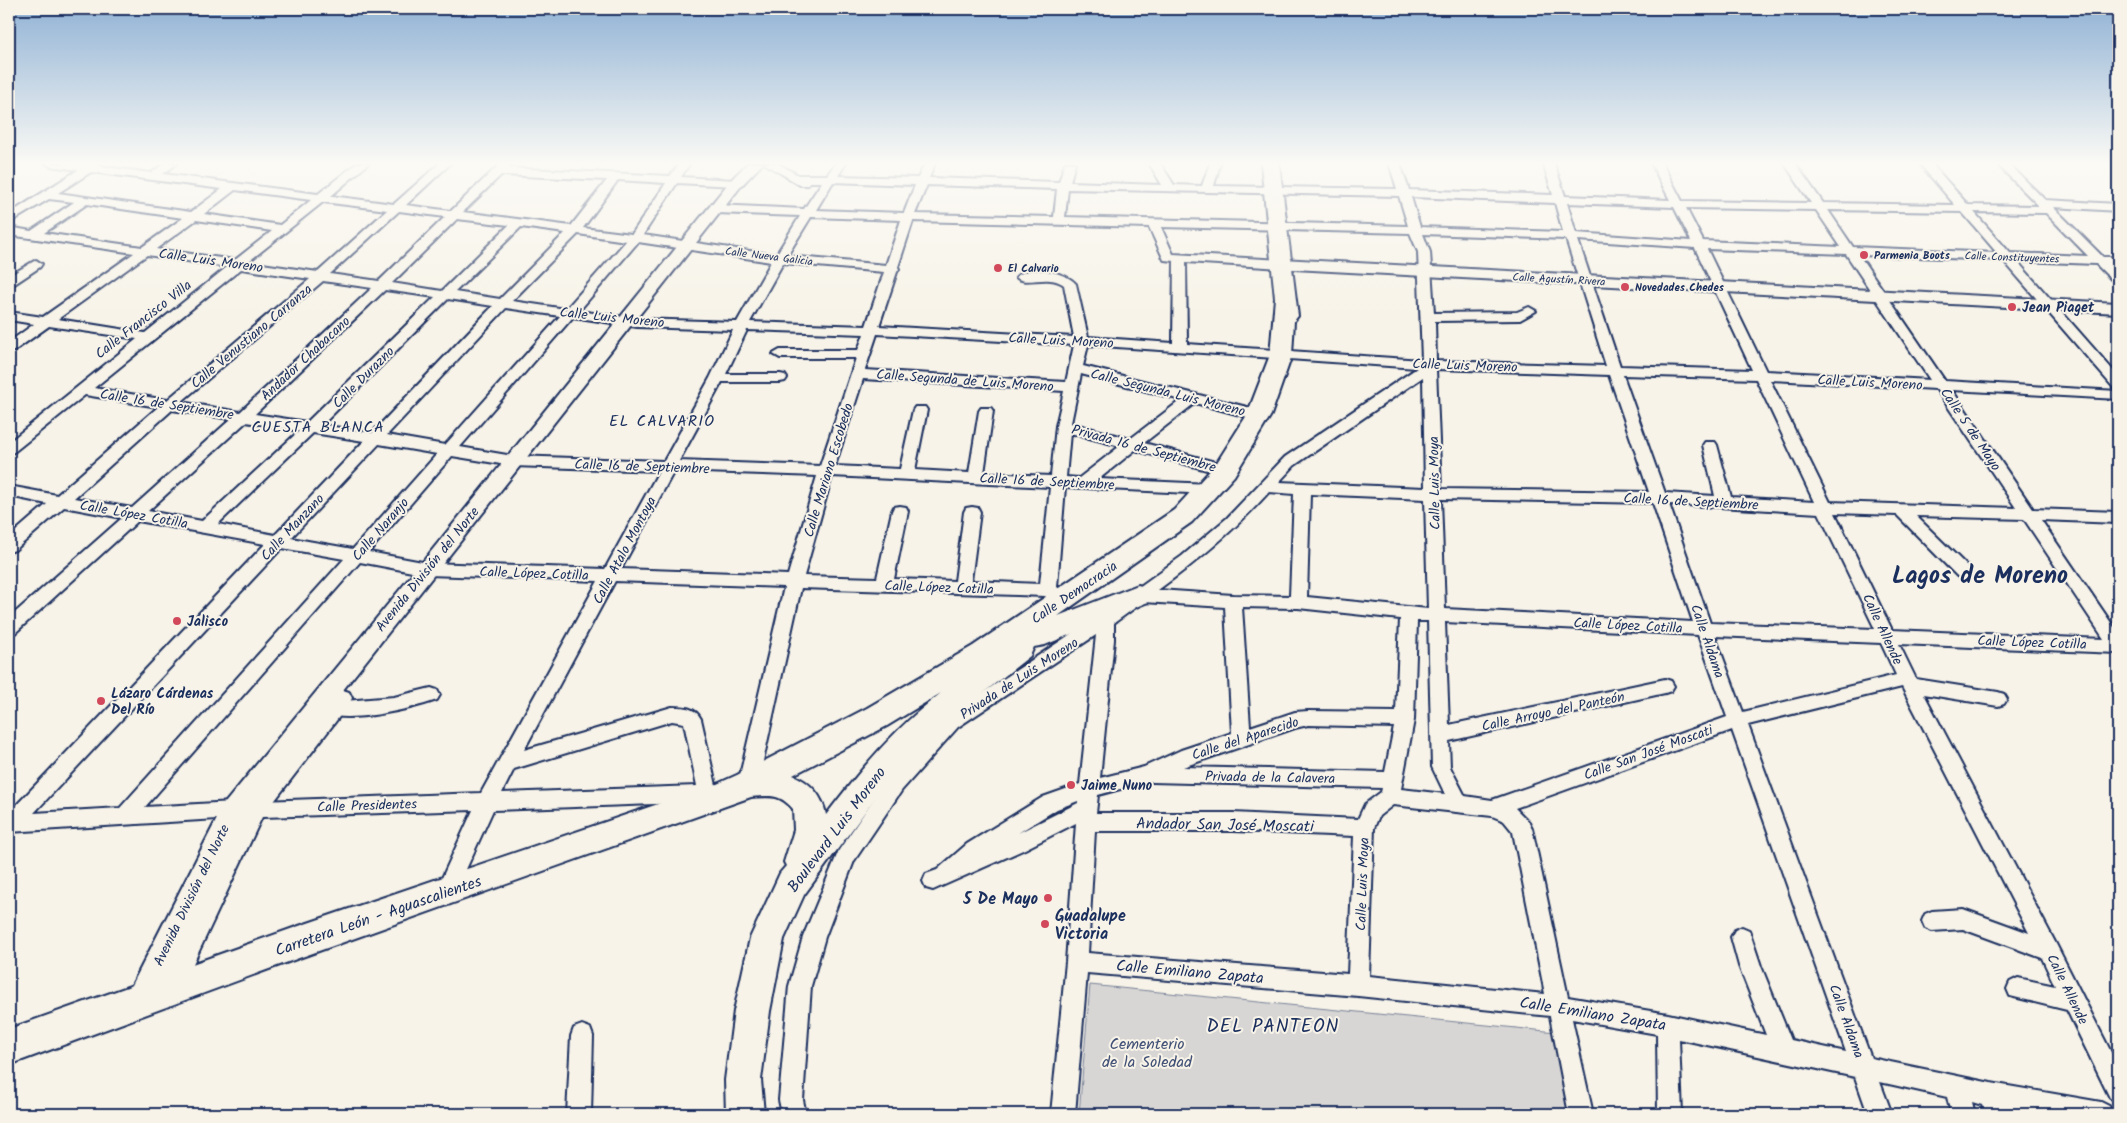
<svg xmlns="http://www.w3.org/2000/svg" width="2127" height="1123" font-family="Kalam,sans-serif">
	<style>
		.green { fill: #d7d6d4; stroke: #798299 }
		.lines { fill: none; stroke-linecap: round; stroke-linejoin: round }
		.minor-casing { stroke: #1b2f5e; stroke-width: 4 }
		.tertiary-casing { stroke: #1b2f5e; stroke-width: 4 }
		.secondary-casing { stroke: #1b2f5e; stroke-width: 4 }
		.trunk-casing { stroke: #1b2f5e; stroke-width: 4 }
		.minor { fill: #f7f3e8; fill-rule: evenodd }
		.tertiary { fill: #f7f3e8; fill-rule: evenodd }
		.secondary { fill: #f7f3e8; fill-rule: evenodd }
		.trunk { fill: #f7f3e8; fill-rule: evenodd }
		.poi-dot { fill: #d1495b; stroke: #f7f3e8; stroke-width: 2 }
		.labels { text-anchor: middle; stroke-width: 4; stroke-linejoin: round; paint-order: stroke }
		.far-poi-label { font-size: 11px; font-weight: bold; fill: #1b2f5e; stroke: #f7f3e8; text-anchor: start }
		.far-street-label { font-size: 11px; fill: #1b2f5e; stroke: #f7f3e8 }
		.street-label { font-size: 14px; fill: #1b2f5e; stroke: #f7f3e8 }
		.poi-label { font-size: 14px; font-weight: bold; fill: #1b2f5e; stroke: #f7f3e8; text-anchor: start }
		.quarter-label { font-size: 16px; letter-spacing: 1px; fill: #1b2f5e; stroke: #f7f3e8 }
		.near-street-label { font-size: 16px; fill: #1b2f5e; stroke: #f7f3e8 }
		.near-poi-label { font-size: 16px; font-weight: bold; fill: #1b2f5e; stroke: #f7f3e8; text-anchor: end }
		.near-park-label { font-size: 16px; fill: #415076; stroke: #f7f3e8 }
		.near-quarter-label { font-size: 19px; letter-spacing: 1px; fill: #1b2f5e; stroke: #f7f3e8 }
		.town-label { font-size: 24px; font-weight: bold; fill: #1b2f5e; stroke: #f7f3e8 }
	</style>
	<rect width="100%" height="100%" fill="#f7f3e8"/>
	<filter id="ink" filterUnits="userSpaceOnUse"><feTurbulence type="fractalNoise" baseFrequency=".02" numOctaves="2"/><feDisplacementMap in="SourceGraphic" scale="10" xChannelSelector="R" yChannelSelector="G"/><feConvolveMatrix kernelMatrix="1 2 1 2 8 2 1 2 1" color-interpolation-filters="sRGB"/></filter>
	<g filter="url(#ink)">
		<polygon class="green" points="1090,985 1556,1032 1572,1114 1079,1114"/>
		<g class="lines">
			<defs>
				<g id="minor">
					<path d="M45,163L87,164L98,163L99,166L151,173L165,163H177L163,174L318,194L357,163H369L331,196L394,204L440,163H451L406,205L451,211L501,163H512L508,168L670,176L680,163H690L681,177L736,180L742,183L736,186L677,183L643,235L776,255L800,216L716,213L710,209L716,205L804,209L822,182H809L808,185H800L764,163H777L798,175H827L836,163H846L838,176L918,178L925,163H935L929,178L1059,182L1065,163H1075L1070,182L1162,185L1149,163H1160L1174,185L1202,186L1210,163H1220L1214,186L1397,189L1389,163H1400L1409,190L1553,195L1543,163H1554L1565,196L1670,200L1651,163H1662L1682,201L1811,203L1784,163H1795L1823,203L1955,205L1919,163H1931L1968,205L2039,206L1996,163H2008L2045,200L2118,204V211L2053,207L2103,257H2118V265L2111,264L2118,272V283L2114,282L2096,264L2017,261L2118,376V388L2113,387L2003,260L1859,255L1945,381L2118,391V399L1952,390L2033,509L2118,512V523L2041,520L2118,633V653L1899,644L1916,679L1998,692L2004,694L2007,699L2004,704L1998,706L1924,694L2056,944L2118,1066V1101L2110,1098L2067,1010L2010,996L2007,989L2010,982L2018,978L2055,986L2042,958L1963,929L1932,931L1925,928L1922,921L1925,914L1932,911L1963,909L2029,933L1902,687L1748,725L1871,1058L1991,1083L2101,1102L2109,1106L2113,1114H2035L2007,1109L2009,1114H1985L1982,1105L1972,1102L1975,1114H1951L1947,1097L1880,1082L1892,1114H1868L1855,1077L1679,1039L1682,1114H1658L1657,1034L1572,1019L1593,1114H1569L1550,1016L1358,996L1087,973L1075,1114H1051L1066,962L1076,823L1025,849L933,890L926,888L923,881L926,874L937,870L967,844L1043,797L1080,784L1096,635L958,727L902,790L854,861L825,937L811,986L803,1100L806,1114H782L779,1100L789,986L803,937L839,850L888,778L946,717L1104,612L1182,556L1227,518L1285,457L1417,368L1088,345L1083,366L1259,410L1264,412L1266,415L1264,418L1259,420L1195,403L1144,443L1230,466L1233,470L1230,474L1225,475L1135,450L1099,479L1210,484L1215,485L1218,489L1215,493L1210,494L1065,487L1057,587L1069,596L1071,600L1069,604C1059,608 1053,602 1045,596L801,588L758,784L755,790L748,792L741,790L738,784L784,587L615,581L524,750L672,707C684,707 695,707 701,719L718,794L715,800L708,802L493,810L453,898L446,900L439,898L436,891L473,810L233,818L9,832V813L265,544L138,521L15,633L9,634V618L122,518L64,507L15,550L9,552V537L47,504L9,496V486L57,495L158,407L85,395L14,452L9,454V442L137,339L49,326L14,351L9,352V342L34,324L9,320V312L43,317L134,253L9,235V227L31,231L74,202L49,199L9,223V214L78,170L50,166ZM91,172L222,189L191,212L58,193ZM501,175L607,180L571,226L463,212ZM618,180L666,183L632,234L583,228ZM833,182L915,185L904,213L816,210ZM927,185L1057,189L1054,217L915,214ZM1068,189L1399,196L1408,226L1065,217ZM235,190L311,200L280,225L204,214ZM1411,197L1555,203L1563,232L1420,227ZM323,202L387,210L318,272L248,262ZM1567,203L1674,207L1691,241L1576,233ZM87,204L183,218L142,247L44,233ZM1686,208L1816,210L1841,247L1703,241ZM1828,210L1962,212L1997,253L1853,247ZM399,211L445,217L379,281L330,274ZM1974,212L2046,213L2088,256L2010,253ZM811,217L901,220L886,265L787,256ZM457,219L509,225L442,291L392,283ZM196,220L272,231L235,260L156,249ZM913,221L1149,227L1164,260L1174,261L1173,343L1088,337L1076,284C1066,271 1027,265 1016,277C1025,287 1048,273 1064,285L1074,337L879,326L897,272L899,269L898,267ZM521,227L565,233L500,299L455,292ZM1161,227L1410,233L1418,252L1422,360L1187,344L1186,262L1281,268L1287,264L1281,260L1173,254ZM578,234L626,241L566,309L512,301ZM1423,234L1566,239L1606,366L1436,361L1435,321L1520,320L1536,311L1529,307L1517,312L1434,313L1430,252ZM1578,240L1695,248L1752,370L1620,366ZM638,242L771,262L737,322L637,319L579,311ZM1707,249L1846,254L1930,380L1766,371ZM147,255L227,267L145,333L58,319ZM783,263L884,272L866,326L750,322ZM241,269L310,279L167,400L94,388ZM323,281L372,288L240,412L181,402ZM385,290L435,297L307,422L255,414ZM448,299L493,306L372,433L322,425ZM506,308L560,316L445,445L387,435ZM573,317L637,327L733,330L710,378L664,461L513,456L460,447ZM747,330L864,334L858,350H780L773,354L780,358H856L820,466L679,461L722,382H780L785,381L787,378L785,375L780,374H726ZM877,334L1074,345L1066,382L865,370ZM1436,369L1609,375L1649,492L1441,489ZM1081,374L1181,400L1130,439L1071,423ZM1623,375L1756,379L1814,502L1731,497L1717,445L1715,442H1705L1703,445L1715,496L1665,493ZM1423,377L1425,488L1279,482L1295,465ZM863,379L1064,391L1056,426L1051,476L984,473L993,411L991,408H981L979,411L969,473L915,470L927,410L925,407H915L913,410L900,469L835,466ZM1770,380L1936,389L2016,508L1830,502ZM172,410L231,419L132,508L74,498ZM246,422L299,431L202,521L148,511ZM313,433L364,441L275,535L218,524ZM1070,433L1120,446L1079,478L1066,477ZM379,444L437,454L353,549L291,538ZM452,456L513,466L659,471L605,569L428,563L369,552ZM674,471L817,476L788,575L621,569ZM832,476L1050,487L1040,584L971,581L980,512L978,508L972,507L966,508L964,512L955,581L894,579L908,511L906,507L900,506L894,507L892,511L877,578L804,576ZM1269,492L1294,494L1290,596L1233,595L1158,590C1199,560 1235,530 1269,492ZM1310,494L1425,499L1428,609L1307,597ZM1441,499L1653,503L1693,622L1445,609ZM1669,504L1819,513L1875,629L1710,623ZM1835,513L1897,515L1957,576L1963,578L1969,576L1971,572L1969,568L1916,516L2024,519L2104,639L1892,630ZM282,548L344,559L120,808L34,813ZM360,562L428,575L598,581L481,793L233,802L145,807ZM1143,602L1225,607L1232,733L1181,750L1144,767L1100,778L1114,640V623ZM1242,607L1298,608L1400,619L1396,712L1308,711L1295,712L1250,727ZM1417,621H1428L1432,767L1445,794L1401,789L1414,720ZM1445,622L1698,635L1727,717L1492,800L1465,796L1450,767L1449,741L1665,693L1671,691L1674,686L1671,681L1665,679L1449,725ZM1715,636L1881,643L1896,675L1743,712ZM672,721L684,723L697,786L502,793L514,769ZM1308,725L1394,727L1385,772L1183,767L1295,728ZM1732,730L1846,1052L1791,1040L1761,966L1749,930L1742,927L1735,930L1731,937L1739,966L1766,1035L1668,1014L1568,997L1532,828L1529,822L1515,808ZM1150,781L1152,782L1382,788L1381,792L1365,804L1358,819L1233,813H1096L1098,795ZM1078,801V803L1018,833L1057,809ZM1393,805L1492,816L1504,821L1513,832L1545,994L1369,976L1374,828L1379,816ZM1095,831H1233L1354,836L1348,974L1088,953Z"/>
					<polygon points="36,260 42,264 40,267 13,285 9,286 9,276"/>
					<path d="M431,688L437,690L440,695L437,700C411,709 352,723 326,714L323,709L326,704L332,702L394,697Z"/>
					<polygon points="582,1025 590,1028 593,1036 591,1114 567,1114 571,1036 574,1028"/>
				</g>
				<polygon id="tertiary" points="748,163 763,163 741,186 343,690 349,692 352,698 349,704 262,817 176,1000 167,1004 158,1000 155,995 149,1009 139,1013 129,1009 126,1000 129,991 225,803 421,564 731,180"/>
				<polygon id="secondary" points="1281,259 2118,303 2118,313 1275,268 1272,264 1275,260"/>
				<path id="trunk" d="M1261,163H1279L1298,316L1294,321L1292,355L1271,415L1234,476L1192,522L1058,616L1138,585L1148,588L1151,595L1148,602L1045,645L1034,647L1030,656L935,731L889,779L804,895L784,939L770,1011L761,1080L764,1114H726L725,1080L734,1011L750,938L780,873L786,866L784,862L794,830L793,809C779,793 770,796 751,797L299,958L9,1065V1029L299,926L717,784L737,775L867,708L973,646L1174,510L1216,464L1247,415L1270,355L1275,298ZM941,693C893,730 862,768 826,815C823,796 810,782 793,775L887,726Z"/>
			</defs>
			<use href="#minor" class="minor-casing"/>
			<use href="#tertiary" class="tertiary-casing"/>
			<use href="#secondary" class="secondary-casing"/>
			<use href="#trunk" class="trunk-casing"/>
			<use href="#minor" class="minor"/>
			<use href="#tertiary" class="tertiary"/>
			<use href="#secondary" class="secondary"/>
			<use href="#trunk" class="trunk"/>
		</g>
	</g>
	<linearGradient id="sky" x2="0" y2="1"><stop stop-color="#90b2d5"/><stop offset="0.51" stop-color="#fbfaf5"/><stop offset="1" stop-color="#fbfaf5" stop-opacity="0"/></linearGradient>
	<rect width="2127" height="320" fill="url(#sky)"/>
	<g class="poi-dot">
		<circle cx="1864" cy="255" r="5"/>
		<circle cx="998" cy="268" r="5"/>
		<circle cx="1625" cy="287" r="5"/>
		<circle cx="2012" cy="307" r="5"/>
		<circle cx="177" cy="621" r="5"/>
		<circle cx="101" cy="701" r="5"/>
		<circle cx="1071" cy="785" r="5"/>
		<circle cx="1048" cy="898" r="5"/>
		<circle cx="1045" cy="924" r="5"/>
	</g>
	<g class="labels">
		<g class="far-poi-label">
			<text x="1874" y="259">Parmenia Boots</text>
			<text x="1008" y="272">El Calvario</text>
			<text x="1635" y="291">Novedades Chedes</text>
		</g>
		<g class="far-street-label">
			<text transform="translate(769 256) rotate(7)" y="4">Calle Nueva Galicia</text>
			<text transform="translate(2012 257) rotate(2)" y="4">Calle Constituyentes</text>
			<text transform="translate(1559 279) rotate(3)" y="4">Calle Agustín Rivera</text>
		</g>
		<g class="street-label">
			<text transform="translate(211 260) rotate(8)" y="5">Calle Luis Moreno</text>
			<text transform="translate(612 317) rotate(6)" y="5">Calle Luis Moreno</text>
			<text transform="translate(143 319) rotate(-38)" y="5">Calle Francisco Villa</text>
			<text transform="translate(251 336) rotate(-40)" y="5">Calle Venustiano Carranza</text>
			<text transform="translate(1061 340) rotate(3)" y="5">Calle Luis Moreno</text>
			<text transform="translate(305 358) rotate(-43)" y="5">Andador Chabacano</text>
			<text transform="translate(1465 365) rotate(2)" y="5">Calle Luis Moreno</text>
			<text transform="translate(363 377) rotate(-45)" y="5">Calle Durazno</text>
			<text transform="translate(965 380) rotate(4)" y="5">Calle Segunda de Luis Moreno</text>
			<text transform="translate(1870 382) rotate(3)" y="5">Calle Luis Moreno</text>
			<text transform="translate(1168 392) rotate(14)" y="5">Calle Segunda Luis Moreno</text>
			<text transform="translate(167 404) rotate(9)" y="5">Calle 16 de Septiembre</text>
			<text transform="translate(1971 429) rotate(56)" y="5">Calle 5 de Mayo</text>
			<text transform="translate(1144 448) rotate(15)" y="5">Privada 16 de Septiembre</text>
			<text transform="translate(642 466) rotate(2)" y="5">Calle 16 de Septiembre</text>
			<text transform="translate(828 470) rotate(-73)" y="5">Calle Mariano Escobedo</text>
			<text transform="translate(1047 481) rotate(3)" y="5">Calle 16 de Septiembre</text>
			<text transform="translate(1434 483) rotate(-91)" y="5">Calle Luis Moya</text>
			<text transform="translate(1691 501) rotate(3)" y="5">Calle 16 de Septiembre</text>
			<text transform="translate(134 514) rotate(10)" y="5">Calle López Cotilla</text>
			<text transform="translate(292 527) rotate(-47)" y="5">Calle Manzano</text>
			<text transform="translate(380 529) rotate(-49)" y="5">Calle Naranjo</text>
			<text transform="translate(624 550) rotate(-62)" y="5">Calle Atalo Montoya</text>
			<text transform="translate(427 569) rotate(-51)" y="5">Avenida División del Norte</text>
			<text transform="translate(534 573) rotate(2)" y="5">Calle López Cotilla</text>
			<text transform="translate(939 587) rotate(2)" y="5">Calle López Cotilla</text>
			<text transform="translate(1074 592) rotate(-34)" y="5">Calle Democracia</text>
			<text transform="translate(1628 625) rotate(3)" y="5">Calle López Cotilla</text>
			<text transform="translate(1883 629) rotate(65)" y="5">Calle Allende</text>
			<text transform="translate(1708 641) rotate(71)" y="5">Calle Aldama</text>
			<text transform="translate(2032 642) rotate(2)" y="5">Calle López Cotilla</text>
			<text transform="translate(1019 678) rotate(-33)" y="5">Privada de Luis Moreno</text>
			<text transform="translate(1553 711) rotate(-12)" y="5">Calle Arroyo del Panteón</text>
			<text transform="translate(1245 738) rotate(-18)" y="5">Calle del Aparecido</text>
			<text transform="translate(1648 752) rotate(-20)" y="5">Calle San José Moscati</text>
			<text transform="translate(1270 777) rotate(1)" y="5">Privada de la Calavera</text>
			<text transform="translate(367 805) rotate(-2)" y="5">Calle Presidentes</text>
			<text transform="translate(1362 884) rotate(-88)" y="5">Calle Luis Moya</text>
			<text transform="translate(191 895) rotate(-64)" y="5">Avenida División del Norte</text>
			<text transform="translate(2068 989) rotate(64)" y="5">Calle Allende</text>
			<text transform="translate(1847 1021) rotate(70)" y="5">Calle Aldama</text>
		</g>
		<g class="poi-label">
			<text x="2022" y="312">Jean Piaget</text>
			<text x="187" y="626">Jalisco</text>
			<text x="111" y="698">Lázaro Cárdenas<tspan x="111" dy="16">Del Río</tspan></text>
			<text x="1081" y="790">Jaime Nuno</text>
		</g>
		<g class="quarter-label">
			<text x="662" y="426">EL CALVARIO</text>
			<text x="318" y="432">CUESTA BLANCA</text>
		</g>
		<g class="near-street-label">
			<text transform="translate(1225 824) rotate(1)" y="6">Andador San José Moscati</text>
			<text transform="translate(836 829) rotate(-53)" y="6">Boulevard Luis Moreno</text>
			<text transform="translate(378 915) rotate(-19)" y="6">Carretera León - Aguascalientes</text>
			<text transform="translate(1190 971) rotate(5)" y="6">Calle Emiliano Zapata</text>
			<text transform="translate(1593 1013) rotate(9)" y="6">Calle Emiliano Zapata</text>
		</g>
		<g class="near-poi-label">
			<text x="1038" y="904">5 De Mayo</text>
			<text x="1055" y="921" text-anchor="start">Guadalupe<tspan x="1055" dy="18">Victoria</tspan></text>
		</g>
		<g class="near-park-label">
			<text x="1147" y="1049">Cementerio<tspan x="1147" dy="18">de la Soledad</tspan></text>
		</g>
		<g class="near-quarter-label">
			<text x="1273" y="1032">DEL PANTEON</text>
		</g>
		<g class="town-label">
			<text x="1980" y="583">Lagos de Moreno</text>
		</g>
	</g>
	<rect width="2127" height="1123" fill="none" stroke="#f7f3e8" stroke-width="30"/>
	<rect x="15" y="15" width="2097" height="1093" fill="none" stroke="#1b2f5e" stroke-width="2" filter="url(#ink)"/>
</svg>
